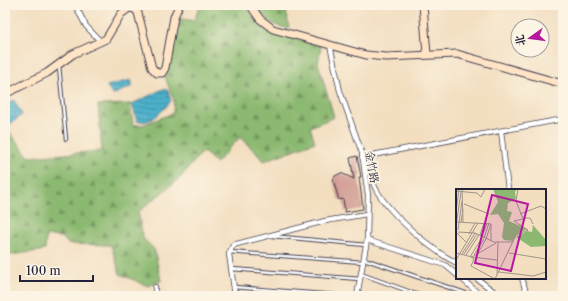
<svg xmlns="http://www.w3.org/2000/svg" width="568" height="301" font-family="'Libre Caslon Text','Noto Serif SC',serif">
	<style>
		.forest { fill: url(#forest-firs); stroke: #576e56 }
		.water { fill: url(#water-rules); stroke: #376a83 }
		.building { fill: #cf9990 }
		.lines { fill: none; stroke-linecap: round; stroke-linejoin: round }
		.lane-casing { stroke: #413e4f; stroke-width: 4.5 }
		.street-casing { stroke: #413e4f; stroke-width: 6 }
		.secondary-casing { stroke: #413e4f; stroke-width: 9 }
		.lane { stroke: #fff; stroke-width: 2.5 }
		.street { stroke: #fff; stroke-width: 4.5 }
		.secondary { stroke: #ffe4c6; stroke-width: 7 }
		.labels { text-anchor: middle; stroke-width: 3.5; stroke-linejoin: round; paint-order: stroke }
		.street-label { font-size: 11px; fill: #22223b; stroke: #fcf5e5 }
		.inset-road { fill: none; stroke: #9f938b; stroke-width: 1 }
		.view { fill: #b5179e; fill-opacity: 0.15; stroke: #b5179e; stroke-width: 2 }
		.inset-edge { fill: none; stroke: #22223b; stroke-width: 2 }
	</style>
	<defs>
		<pattern id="forest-firs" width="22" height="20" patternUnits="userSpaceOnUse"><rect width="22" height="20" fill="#8cb971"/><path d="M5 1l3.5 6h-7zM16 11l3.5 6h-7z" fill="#72965e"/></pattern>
		<pattern id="water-rules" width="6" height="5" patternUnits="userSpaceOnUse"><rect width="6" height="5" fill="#4cb1cb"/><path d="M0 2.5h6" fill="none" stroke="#3f90a6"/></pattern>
	</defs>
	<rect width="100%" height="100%" fill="#fcf5e5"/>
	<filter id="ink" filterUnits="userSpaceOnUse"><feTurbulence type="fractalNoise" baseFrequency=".025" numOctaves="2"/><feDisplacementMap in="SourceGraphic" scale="8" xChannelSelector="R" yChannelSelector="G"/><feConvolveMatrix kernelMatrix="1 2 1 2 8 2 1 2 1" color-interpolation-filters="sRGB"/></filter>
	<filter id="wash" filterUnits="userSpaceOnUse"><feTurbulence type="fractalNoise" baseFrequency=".012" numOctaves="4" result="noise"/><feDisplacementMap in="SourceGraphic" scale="16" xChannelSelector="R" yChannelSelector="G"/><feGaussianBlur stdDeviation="0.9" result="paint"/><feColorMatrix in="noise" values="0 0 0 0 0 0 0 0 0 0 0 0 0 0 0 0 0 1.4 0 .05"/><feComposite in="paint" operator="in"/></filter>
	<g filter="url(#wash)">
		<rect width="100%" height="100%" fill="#f3dec0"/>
		<g class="forest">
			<polygon points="200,5 244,5 259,24 266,29 321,46 318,63 334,117 310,127 315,142 264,161 240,137 216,163 203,151 179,179 138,212 143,238 154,249 161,281 148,286 120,274 111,245 68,244 62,237 46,236 45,250 5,256 5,134 10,133 29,157 102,151 98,105 130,104 133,125 143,125 173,113 174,100 165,77 179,18 194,21"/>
			<path d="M253,5H285L289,28C273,28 263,17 253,5Z"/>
		</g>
		<g class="water">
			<polygon points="131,80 133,86 112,95 107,86"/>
			<path d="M163,89L168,90L171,101C162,111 152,125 137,121L132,104Z"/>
			<polygon points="14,100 22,115 5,128 5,104"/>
		</g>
		<g id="blocks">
			<polygon class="building" points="357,156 361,177 359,177 363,209 345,212 343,199 339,200 333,180 335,176 341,173 354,179 350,158"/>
		</g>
	</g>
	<g filter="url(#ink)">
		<use href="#blocks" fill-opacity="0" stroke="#413e4f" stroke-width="1"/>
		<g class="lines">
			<defs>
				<g id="lane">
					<polyline points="59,66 66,139"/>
					<polyline points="272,236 366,245"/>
					<polyline points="229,252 363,262"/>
					<polyline points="364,259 474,296"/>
					<polyline points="232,269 360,279"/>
					<polyline points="361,274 422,296"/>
					<polyline points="234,287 348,296"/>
				</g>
				<g id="street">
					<polyline points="75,5 86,26 101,42"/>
					<polyline points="330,45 340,91 362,153 368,195 367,240 357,296"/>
					<polyline points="501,131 508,190"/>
					<polyline points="362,157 563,119"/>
					<path d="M365,163C370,172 372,183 377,191C391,215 432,251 457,263"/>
					<polyline points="367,240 445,265 457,275"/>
					<polyline points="461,278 481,296"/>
					<polyline points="476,278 500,296"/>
					<polyline points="522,278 527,296"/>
					<polyline points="358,293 365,296"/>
					<polyline points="155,296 155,287"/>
					<polyline points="235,296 229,254 233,245 325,221 367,214"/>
				</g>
				<g id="secondary">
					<polyline points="250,5 260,19 273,29 366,55 386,57 457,54 563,84"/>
					<polyline points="423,5 427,54"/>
					<polyline points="5,94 47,73 73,54 106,39 121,14 129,8 135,9 138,13 152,68 157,73 162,73 165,68 174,17 179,5"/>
				</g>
			</defs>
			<use href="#lane" class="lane-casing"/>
			<use href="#street" class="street-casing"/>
			<use href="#secondary" class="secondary-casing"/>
			<use href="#lane" class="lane"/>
			<use href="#street" class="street"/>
			<use href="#secondary" class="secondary"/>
		</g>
	</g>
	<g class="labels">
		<g class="street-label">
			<text transform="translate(372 167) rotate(80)" y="4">金竹路</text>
		</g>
	</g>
	<g transform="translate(456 189)">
		<rect width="90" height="90" fill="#f3dec0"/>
		<path d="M37,0H61L59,3L60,10L52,14L51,22L56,23L53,32L71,40L61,45L57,52L48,51L46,48L48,34L42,25L34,26L42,13ZM77,36L90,51V57L75,58L60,48L71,42L76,43Z" fill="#8cb971"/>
		<path class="inset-road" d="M6,0L7,33M0,2L21,4L25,8L29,0M8,15L33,25M0,23L3,0M64,25L85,17L90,20M67,29H74L77,35M0,33L35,35V52M5,33L7,20M0,37L5,3M2,41L6,12M2,43L19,44L38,53H57M1,44L10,53M13,45L19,34M24,46L28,34M26,48L31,34M28,49L33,34M30,50L35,35M0,64L16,68L40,54M22,64L30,50M53,64L90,70M6,65L19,44M8,65L21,45M10,66L23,46M18,66L28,50M14,68L26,49M15,68L18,70L15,77L39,90M16,68L41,71M0,71L22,34M43,83L77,87L90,83M41,85L42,53M39,90L60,46L72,41L58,32L67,30L60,12L62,0"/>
		<path class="view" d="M36,6L72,15L55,82L19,74Z"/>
		<rect width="90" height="90" class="inset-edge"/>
	</g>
	<rect width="568" height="301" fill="none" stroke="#fcf5e5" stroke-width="20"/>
	<g transform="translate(530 38) rotate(256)"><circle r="19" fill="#fcf5e5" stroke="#a5a1a1"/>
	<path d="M0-3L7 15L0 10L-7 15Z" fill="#b5179e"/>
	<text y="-6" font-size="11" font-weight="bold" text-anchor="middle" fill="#22223b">北</text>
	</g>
	<path d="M20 275v6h73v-6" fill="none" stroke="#22223b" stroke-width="2"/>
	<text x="26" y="275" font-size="12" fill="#22223b" stroke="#fcf5e5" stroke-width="3" paint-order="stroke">100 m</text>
</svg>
